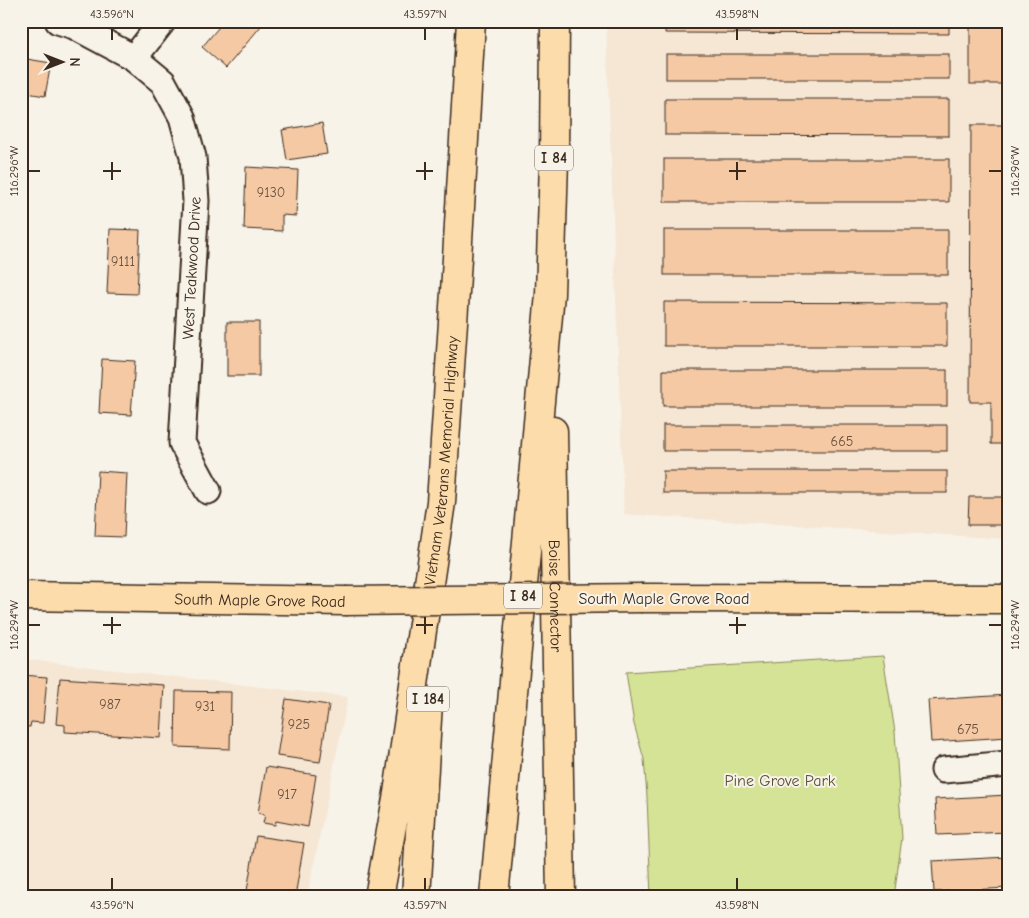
<svg xmlns="http://www.w3.org/2000/svg" width="1029" height="918" font-family="'Comic Neue',sans-serif">
	<style>
		.built { fill: #f6e6d4 }
		.green { fill: #d5e396; stroke: #88865a }
		.building { fill: #f4c9a4; stroke: #3b2a1e }
		.lines { fill: none; stroke-linecap: round; stroke-linejoin: round }
		.minor-casing { stroke: #3b2a1e; stroke-width: 29 }
		.major-casing { stroke: #3b2a1e; stroke-width: 31 }
		.highway-casing { stroke: #3b2a1e; stroke-width: 31 }
		.minor { stroke: #f7f3e8; stroke-width: 25 }
		.major { stroke: #fddcac; stroke-width: 28 }
		.highway { stroke: #fddcac; stroke-width: 28 }
		.major-bridge-casing { stroke: #3b2a1e; stroke-width: 31; stroke-linecap: butt }
		.major-bridge { stroke: #fddcac; stroke-width: 28 }
		.ticks { fill: none; stroke: #3b2a1e; stroke-width: 2 }
		.labels { text-anchor: middle; stroke-width: 4; stroke-linejoin: round; paint-order: stroke }
		.number-label { font-size: 14px; fill: #695240 }
		.shield { fill: #f7f3e8; stroke: #73665b; stroke-width: 1 }
		.shield-label { font-size: 15px; font-weight: bold; fill: #3b2a1e }
		.street-label { font-size: 16px; fill: #3b2a1e; stroke: #f7f3e8 }
		.park-label { font-size: 16px; fill: #5a4f36; stroke: #f7f3e8 }
		.neatline { fill: none; stroke: #3b2a1e; stroke-width: 2 }
		.ticks-label { font-size: 12px; text-anchor: middle; fill: #3b2a1e }
	</style>
	<rect width="100%" height="100%" fill="#f7f3e8"/>
	<filter id="ink" filterUnits="userSpaceOnUse"><feTurbulence type="fractalNoise" baseFrequency=".02" numOctaves="2"/><feDisplacementMap in="SourceGraphic" scale="10" xChannelSelector="R" yChannelSelector="G"/><feConvolveMatrix kernelMatrix="1 2 1 2 8 2 1 2 1" color-interpolation-filters="sRGB"/></filter>
	<g filter="url(#ink)">
		<g class="built">
			<polygon points="606,21 1008,21 1008,539 624,514"/>
			<polygon points="21,659 348,697 307,897 21,897"/>
		</g>
		<polygon class="green" points="883,656 895,732 902,838 894,897 651,897 647,796 644,759 634,724 626,672"/>
		<g class="building">
			<polygon points="224,21 255,21 261,26 226,68 202,47"/>
			<polygon points="666,21 949,21 949,34 665,33"/>
			<rect x="970" y="21" width="38" height="63"/>
			<rect x="666" y="54" width="283" height="25"/>
			<polygon points="21,58 51,63 45,96 21,92"/>
			<polygon points="665,99 949,99 949,136 665,135"/>
			<polygon points="322,123 327,154 287,160 282,130"/>
			<polygon points="971,125 1008,125 1008,444 991,444 991,402 970,402"/>
			<rect x="664" y="159" width="285" height="43"/>
			<polygon points="246,167 298,170 296,216 282,215 282,231 244,229"/>
			<polygon points="110,229 140,230 137,294 107,293"/>
			<rect x="664" y="230" width="284" height="45"/>
			<polygon points="664,302 947,303 947,346 664,346"/>
			<rect x="227" y="322" width="32" height="54"/>
			<polygon points="102,359 135,361 131,415 99,413"/>
			<rect x="663" y="370" width="284" height="36"/>
			<rect x="663" y="425" width="284" height="26"/>
			<polygon points="98,471 127,473 124,537 95,536"/>
			<rect x="663" y="471" width="284" height="22"/>
			<polygon points="969,497 1008,497 1008,525 968,525"/>
			<polygon points="21,675 47,677 43,723 31,722 30,727 21,726"/>
			<polygon points="60,678 164,685 161,738 65,732 65,725 56,724"/>
			<polygon points="176,691 231,692 230,749 175,747"/>
			<polygon points="1008,695 1008,737 931,742 928,700"/>
			<polygon points="286,699 329,705 320,762 277,756"/>
			<polygon points="266,767 316,775 308,827 276,821 275,825 263,823 265,815 258,813"/>
			<polygon points="1008,795 1008,832 937,835 935,799"/>
			<polygon points="256,836 304,843 295,897 246,897"/>
			<polygon points="1008,857 1008,888 934,892 932,861"/>
		</g>
		<g class="lines">
			<defs>
				<g id="minor">
					<polyline points="58,21 74,26 134,58 163,82 182,117 193,157 196,201 182,443 208,491"/>
					<polyline points="134,58 163,21"/>
					<polyline points="944,770 1008,764"/>
				</g>
				<g id="major">
					<path id="s1" d="M21,596L345,601"/>
					<polyline points="643,598 1008,599"/>
				</g>
				<g id="highway">
					<path id="s2" d="M553,431L561,897"/>
					<path id="s3" d="M379,897L398,793L441,502L455,292L471,21"/>
					<polyline points="416,897 428,703"/>
					<polyline points="494,897 550,294 554,160 555,21"/>
				</g>
			</defs>
			<use href="#minor" class="minor-casing"/>
			<use href="#major" class="major-casing"/>
			<use href="#highway" class="highway-casing"/>
			<use href="#minor" class="minor"/>
			<use href="#major" class="major"/>
			<use href="#highway" class="highway"/>
			<defs>
				<polyline id="major-bridge" points="345,601 643,598"/>
			</defs>
			<use href="#major-bridge" class="major-bridge-casing"/>
			<use href="#major-bridge" class="major-bridge"/>
		</g>
	</g>
	<path class="ticks" d="M112,28V40M425,28V40M737,28V40M112,162V180M425,162V180M737,162V180M28,171H40M103,171H121M416,171H433M729,171H746M989,171H1002M112,617V634M425,617V634M737,617V634M28,625H40M103,625H121M416,625H433M729,625H746M989,625H1002M112,878V890M425,878V890M737,878V890"/>
	<g class="labels">
		<g class="number-label">
			<text x="271" y="197">9130</text>
			<text x="123" y="266">9111</text>
			<text x="842" y="446">665</text>
			<text x="110" y="709">987</text>
			<text x="205" y="711">931</text>
			<text x="299" y="729">925</text>
			<text x="968" y="734">675</text>
			<text x="287" y="799">917</text>
		</g>
		<g class="shield">
			<rect x="535" y="145.5" width="38" height="25" rx="4"/>
			<rect x="504" y="583.5" width="38" height="25" rx="4"/>
			<rect x="407" y="686.5" width="42" height="25" rx="4"/>
		</g>
		<g class="shield-label">
			<text x="554" y="163">I 84</text>
			<text x="523" y="601">I 84</text>
			<text x="428" y="704">I 184</text>
		</g>
		<g class="street-label">
			<text transform="translate(191 268) rotate(-87)" y="6">West Teakwood Drive</text>
			<text dy="6" stroke="none"><textPath href="#s3" startOffset="441">Vietnam Veterans Memorial Highway</textPath></text>
			<text dy="6" stroke="none"><textPath href="#s2" startOffset="165">Boise Connector</textPath></text>
			<text x="664" y="604">South Maple Grove Road</text>
			<text dy="6" stroke="none"><textPath href="#s1" startOffset="239">South Maple Grove Road</textPath></text>
		</g>
		<g class="park-label">
			<text x="780" y="786">Pine Grove Park</text>
		</g>
	</g>
	<rect width="1029" height="918" fill="none" stroke="#f7f3e8" stroke-width="55"/>
	<g transform="translate(62 62) rotate(90)" stroke="#f7f3e8" stroke-width="4" paint-order="stroke">
	<path d="M0-4L9 19L0 12L-9 19Z" fill="#3b2a1e"/>
	<text y="-8" font-size="14" font-weight="bold" text-anchor="middle" fill="#3b2a1e">N</text>
	</g>
	<rect x="28" y="28" width="974" height="862" class="neatline"/>
	<g class="ticks-label">
		<text x="112" y="18">43.596°N</text>
		<text x="425" y="18">43.597°N</text>
		<text x="737" y="18">43.598°N</text>
		<text transform="translate(1015 171) rotate(-90)" y="4">116.296°W</text>
		<text transform="translate(14 171) rotate(-90)" y="4">116.296°W</text>
		<text transform="translate(1015 625) rotate(-90)" y="4">116.294°W</text>
		<text transform="translate(14 625) rotate(-90)" y="4">116.294°W</text>
		<text x="112" y="909">43.596°N</text>
		<text x="425" y="909">43.597°N</text>
		<text x="737" y="909">43.598°N</text>
	</g>
</svg>
